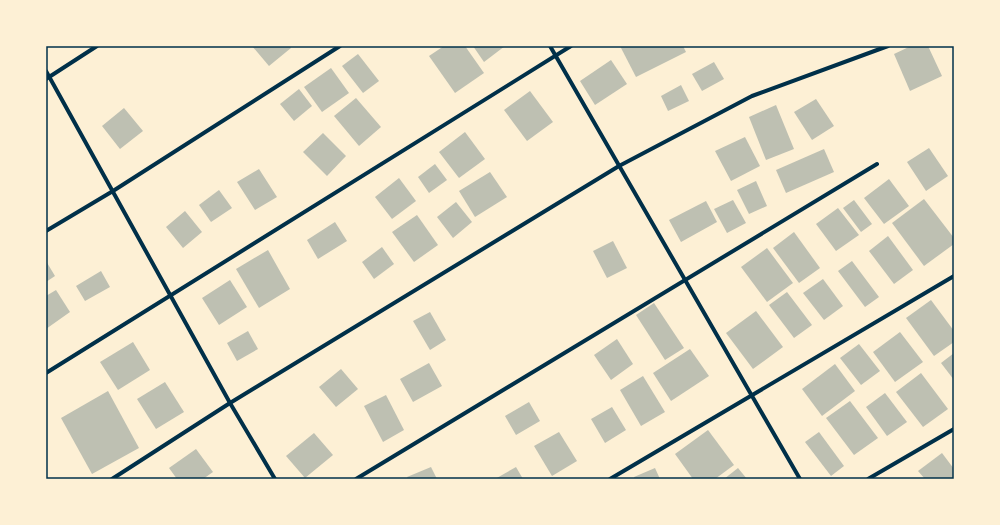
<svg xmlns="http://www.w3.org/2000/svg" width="1000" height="525" font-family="'Playfair Display',serif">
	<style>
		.building { fill: #bec0b2 }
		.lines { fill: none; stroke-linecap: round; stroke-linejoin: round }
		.minor { stroke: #003049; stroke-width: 4 }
		.neatline { fill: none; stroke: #003049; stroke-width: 1.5 }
	</style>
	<rect width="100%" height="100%" fill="#fdf0d5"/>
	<g class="building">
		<polygon points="252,46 290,46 291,48 269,66"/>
		<polygon points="444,46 465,46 484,73 455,93 429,56"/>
		<polygon points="473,46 505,46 484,62"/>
		<polygon points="620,46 683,46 686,52 636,77"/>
		<polygon points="911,46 928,46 942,76 910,91 894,54"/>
		<polygon points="358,54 379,81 363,93 342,66"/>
		<polygon points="611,60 627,84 595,105 580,81"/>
		<polygon points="714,62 724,79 702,91 692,74"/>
		<polygon points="331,68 349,93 322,112 304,87"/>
		<polygon points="681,85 689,101 668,111 661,96"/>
		<polygon points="299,89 312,106 294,121 280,104"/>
		<polygon points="530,91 553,122 527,141 504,110"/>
		<polygon points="356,98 381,127 359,146 334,116"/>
		<polygon points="816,99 834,126 812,140 794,112"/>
		<polygon points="776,105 794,149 766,160 749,117"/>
		<polygon points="124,108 143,131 120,149 102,126"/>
		<polygon points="465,132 485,159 459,178 439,152"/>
		<polygon points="323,133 346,156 327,176 303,152"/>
		<polygon points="745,137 760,166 731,181 715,151"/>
		<polygon points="929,148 948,176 926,191 907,162"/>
		<polygon points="824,149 834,172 786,193 776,170"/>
		<polygon points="435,164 447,180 429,193 418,177"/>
		<polygon points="259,169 277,197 255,210 237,182"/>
		<polygon points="490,172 507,197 475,217 459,191"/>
		<polygon points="399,178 416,201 392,219 375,197"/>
		<polygon points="889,179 909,206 884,224 864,198"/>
		<polygon points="756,181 767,206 749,214 737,190"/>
		<polygon points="219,190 232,208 211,222 199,205"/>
		<polygon points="924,199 954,238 954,244 924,266 892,223"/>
		<polygon points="733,200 746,223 727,233 714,209"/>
		<polygon points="854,200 872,224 861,232 843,208"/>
		<polygon points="706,201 717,222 681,242 669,220"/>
		<polygon points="456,202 472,222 453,238 437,217"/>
		<polygon points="838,208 859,235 836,251 816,224"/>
		<polygon points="185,211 202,232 183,248 166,227"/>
		<polygon points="417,215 438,245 414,262 392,232"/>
		<polygon points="335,222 347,241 318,259 307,240"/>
		<polygon points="794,232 820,268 799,283 773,248"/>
		<polygon points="888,236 913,270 894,284 869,251"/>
		<polygon points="613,241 627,268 607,278 593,251"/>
		<polygon points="382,247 394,264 374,279 362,262"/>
		<polygon points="767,248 793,283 767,302 741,267"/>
		<polygon points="268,250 290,289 259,308 236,269"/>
		<polygon points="46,261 55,276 46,282"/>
		<polygon points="852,261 879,297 865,307 838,271"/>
		<polygon points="101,271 110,287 85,301 76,286"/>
		<polygon points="823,279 843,306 824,320 803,293"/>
		<polygon points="230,280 247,307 219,325 202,298"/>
		<polygon points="56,290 70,312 46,329 46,296"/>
		<polygon points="787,292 812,325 794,338 769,305"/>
		<polygon points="931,300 954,331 954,342 934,356 906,318"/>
		<polygon points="654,303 684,348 665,360 636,315"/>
		<polygon points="756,311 783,347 753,369 726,333"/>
		<polygon points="430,312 446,340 430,350 413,321"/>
		<polygon points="248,331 258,349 237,361 227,343"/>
		<polygon points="900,332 923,362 895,382 873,352"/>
		<polygon points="617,339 633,364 611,380 594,355"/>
		<polygon points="133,342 150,370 118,390 100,362"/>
		<polygon points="859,344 880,371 861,385 840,358"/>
		<polygon points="690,349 709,376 671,401 653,373"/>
		<polygon points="954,353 954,380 941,363"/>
		<polygon points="429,363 442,386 413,402 400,379"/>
		<polygon points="835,364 855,391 822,416 802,389"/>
		<polygon points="341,369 358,389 336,407 319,387"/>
		<polygon points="921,373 948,409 923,427 896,392"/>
		<polygon points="643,376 665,412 641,426 620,390"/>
		<polygon points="165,382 184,412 156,429 137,399"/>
		<polygon points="108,391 139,448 92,474 61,418"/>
		<polygon points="885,393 907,422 887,436 866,407"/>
		<polygon points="386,395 404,430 383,442 364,406"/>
		<polygon points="850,401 878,438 854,455 826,418"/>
		<polygon points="529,402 540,421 516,435 505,416"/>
		<polygon points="612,407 626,430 605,443 591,419"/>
		<polygon points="708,430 734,465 715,479 693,479 675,454"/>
		<polygon points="559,432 577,461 552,476 534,446"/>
		<polygon points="819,432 844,466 831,476 805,442"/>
		<polygon points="314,433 333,455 305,478 286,456"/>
		<polygon points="196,449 213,472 203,479 177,479 169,468"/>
		<polygon points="942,453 954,469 954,479 925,479 918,471"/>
		<polygon points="431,467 437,479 408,479 407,477"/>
		<polygon points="516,467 523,479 495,479"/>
		<polygon points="655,468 660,479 634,479 634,477"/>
		<polygon points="738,468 747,479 724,479"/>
	</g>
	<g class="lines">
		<g class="minor">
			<polyline points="550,46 800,479"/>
			<polyline points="46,71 230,403 275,479"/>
			<polyline points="46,79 97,46"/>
			<polyline points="46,231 113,191 340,46"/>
			<polyline points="46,373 571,46"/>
			<polyline points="112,479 230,403 619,166 752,96 888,46"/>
			<polyline points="356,479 877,164"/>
			<polyline points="610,479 954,276"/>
			<polyline points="868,479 954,429"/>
		</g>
	</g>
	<rect width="1000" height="525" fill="none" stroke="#fdf0d5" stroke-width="94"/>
	<rect x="47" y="47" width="906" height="431" class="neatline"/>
</svg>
